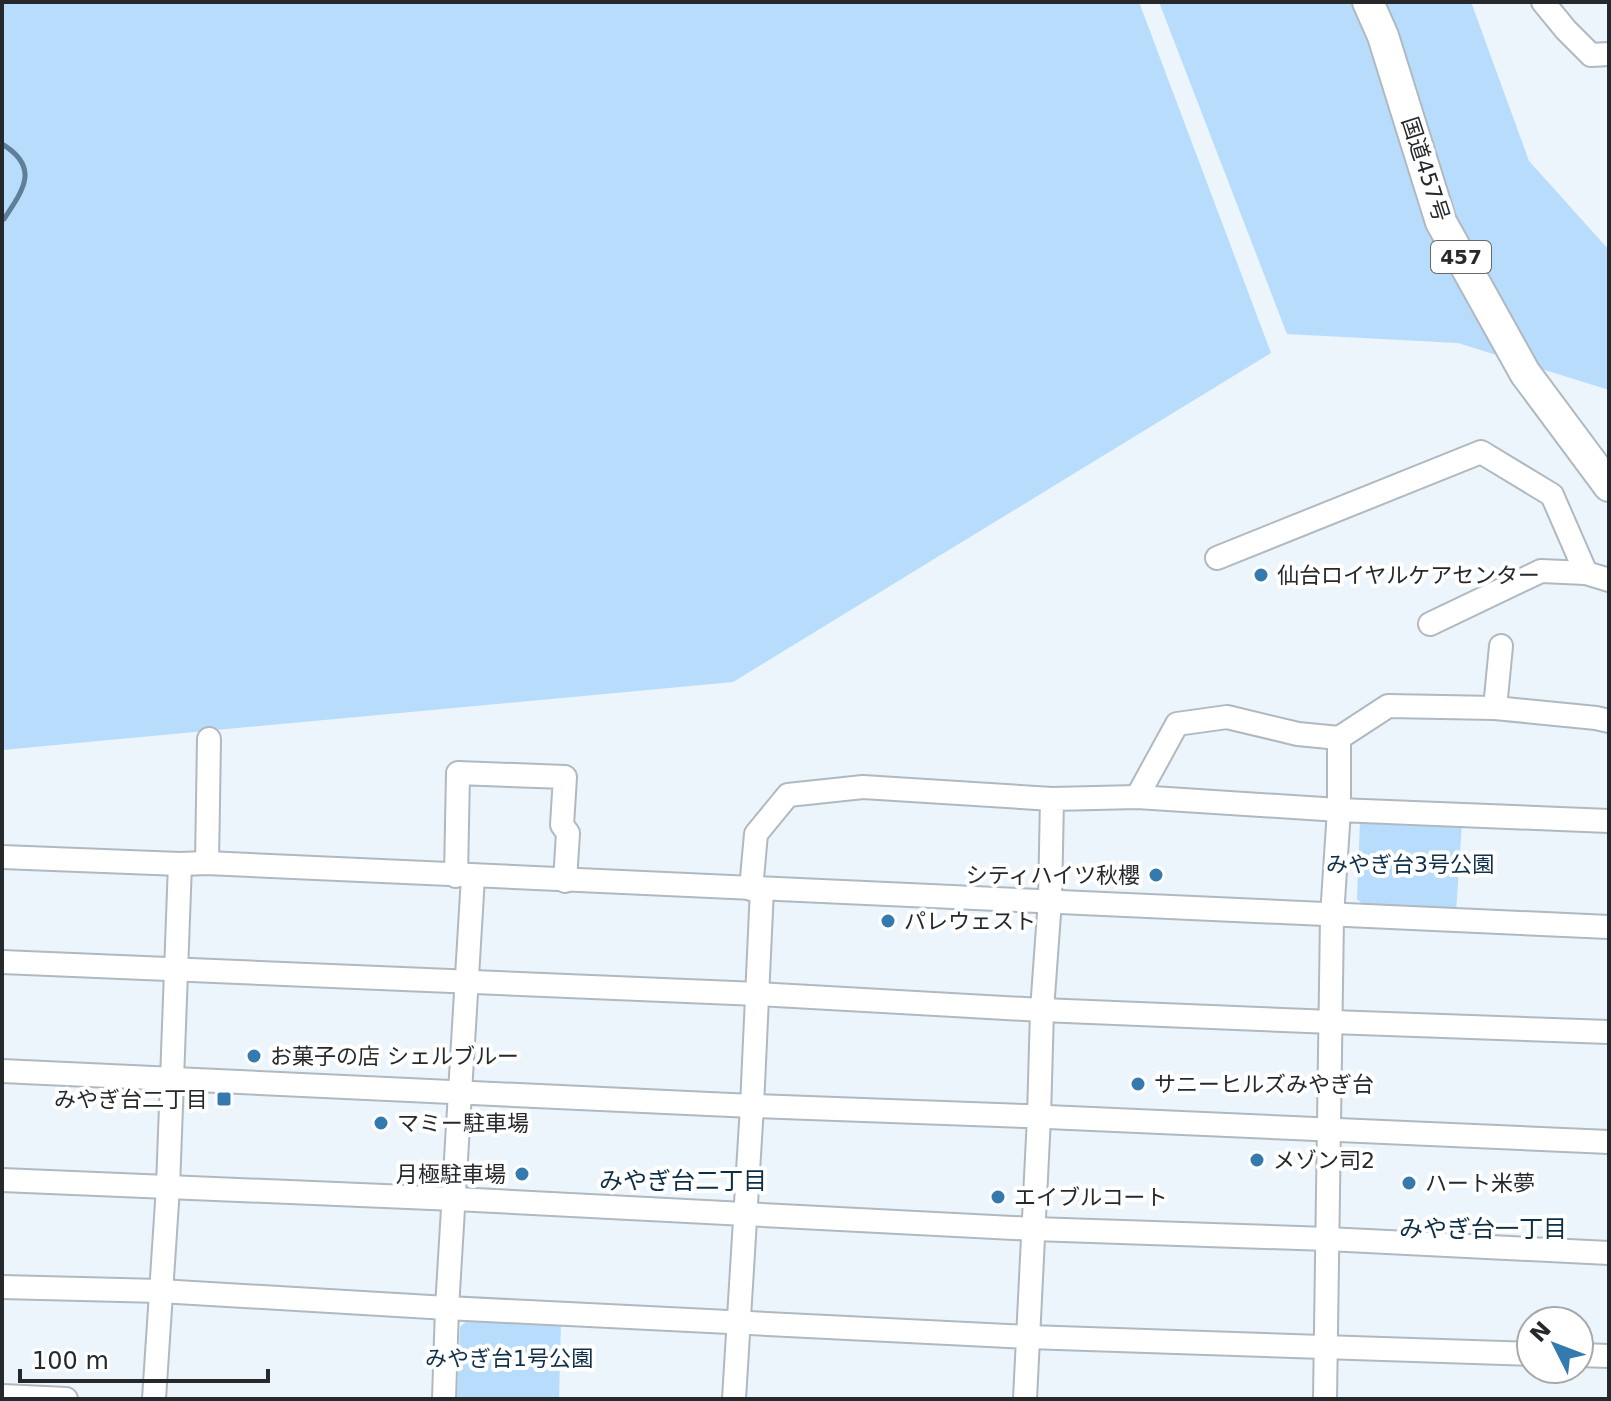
<svg xmlns="http://www.w3.org/2000/svg" width="1611" height="1401" font-family="'DejaVu Sans','Noto Sans JP',sans-serif">
	<style>
		.green { fill: #b8dcfb }
		.lines { fill: none; stroke-linecap: round; stroke-linejoin: round }
		.stream { stroke: #5f7e98; stroke-width: 5 }
		.minor-casing { stroke: #b0b9c0; stroke-width: 26 }
		.highway-casing { stroke: #b0b9c0; stroke-width: 34 }
		.minor { stroke: #fff; stroke-width: 22 }
		.highway { stroke: #fff; stroke-width: 30 }
		.poi-dot { fill: #357aaf; stroke: #fff; stroke-width: 3 }
		.labels { text-anchor: middle; stroke-width: 8; stroke-linejoin: round; paint-order: stroke }
		.shield { fill: #fff; stroke: #67696b; stroke-width: 2 }
		.shield-label { font-size: 20px; font-weight: bold; fill: #26292c }
		.street-label { font-size: 22px; fill: #26292c; stroke: #fff }
		.poi-label { font-size: 22px; fill: #26292c; stroke: #fff; text-anchor: start }
		.park-label { font-size: 22px; fill: #0f304a; stroke: #fff }
		.neighbourhood-label { font-size: 24px; fill: #0c2e47; stroke: #fff }
	</style>
	<rect width="100%" height="100%" fill="#ecf4fc"/>
	<g class="green">
		<polygon points="2,2 1139,2 1271,353 733,682 2,750"/>
		<polygon points="1159,2 1471,2 1529,161 1609,250 1609,390 1458,343 1287,334"/>
		<polygon points="1369,817 1462,822 1456,912 1365,906 1357,899 1360,822"/>
		<polygon points="471,1317 561,1319 559,1399 459,1399 457,1396 460,1327"/>
	</g>
	<g class="lines">
		<path class="stream" d="M2,144C40,167 24,189 4,219H2"/>
		<defs>
			<g id="minor">
				<polyline points="1543,2 1566,30 1591,55 1609,54"/>
				<polyline points="1217,558 1481,452 1552,495 1586,573 1609,580"/>
				<polyline points="1430,624 1541,571 1586,573"/>
				<polyline points="1495,708 1501,646"/>
				<polyline points="1137,797 1177,724 1227,717 1298,734 1339,738"/>
				<polyline points="2,857 180,864 207,863 1609,927"/>
				<polyline points="207,863 209,739"/>
				<polyline points="456,876 458,773 565,777 562,825 568,833 565,881"/>
				<polyline points="751,889 756,834 788,795 863,787 1052,799"/>
				<polyline points="2,962 758,994 1042,1010 1332,1022 1609,1032"/>
				<polyline points="2,1071 752,1106 1025,1116 1609,1142"/>
				<polyline points="2,1180 455,1199 1034,1229 1327,1239 1609,1253"/>
				<polyline points="2,1287 160,1291 447,1308 1029,1337 1531,1354"/>
				<polyline points="1579,1355 1609,1356"/>
				<polyline points="2,1396 66,1399"/>
				<polyline points="154,1399 168,1187 180,864"/>
				<polyline points="444,1399 447,1308 473,877"/>
				<polyline points="734,1399 752,1106 762,889"/>
				<polyline points="1025,1399 1039,1117 1042,1010 1050,900 1052,799 1137,797 1339,810 1339,738 1388,706 1495,708 1596,718 1609,721"/>
				<polyline points="1325,1399 1332,916 1339,810 1609,821"/>
			</g>
			<polyline id="highway" points="1368,2 1383,36 1441,222 1525,373 1609,486"/>
		</defs>
		<use href="#minor" class="minor-casing"/>
		<use href="#highway" class="highway-casing"/>
		<use href="#minor" class="minor"/>
		<use href="#highway" class="highway"/>
	</g>
	<g class="poi-dot">
		<circle cx="1261" cy="575" r="8"/>
		<circle cx="1156" cy="875" r="8"/>
		<circle cx="888" cy="921" r="8"/>
		<circle cx="254" cy="1056" r="8"/>
		<circle cx="1138" cy="1084" r="8"/>
		<rect x="216" y="1091" width="16" height="16" rx="4"/>
		<circle cx="381" cy="1123" r="8"/>
		<circle cx="1257" cy="1160" r="8"/>
		<circle cx="522" cy="1174" r="8"/>
		<circle cx="1409" cy="1183" r="8"/>
		<circle cx="998" cy="1197" r="8"/>
	</g>
	<g class="labels">
		<rect class="shield" x="1431" y="241" width="60" height="32" rx="6"/>
		<g class="shield-label">
			<text x="1461" y="264">457</text>
		</g>
		<g class="street-label">
			<text transform="translate(1426 169) rotate(72)" y="8">国道457号</text>
		</g>
		<g class="poi-label">
			<text x="1277" y="583">仙台ロイヤルケアセンター</text>
			<text x="1140" y="883" text-anchor="end">シティハイツ秋櫻</text>
			<text x="904" y="929">パレウェスト</text>
			<text x="270" y="1064">お菓子の店 シェルブルー</text>
			<text x="1154" y="1092">サニーヒルズみやぎ台</text>
			<text x="208" y="1107" text-anchor="end">みやぎ台二丁目</text>
			<text x="397" y="1131">マミー駐車場</text>
			<text x="1273" y="1168">メゾン司2</text>
			<text x="506" y="1182" text-anchor="end">月極駐車場</text>
			<text x="1425" y="1191">ハート米夢</text>
			<text x="1014" y="1205">エイブルコート</text>
		</g>
		<g class="park-label">
			<text x="1410" y="872">みやぎ台3号公園</text>
			<text x="509" y="1366">みやぎ台1号公園</text>
		</g>
		<g class="neighbourhood-label">
			<text x="683" y="1189">みやぎ台二丁目</text>
			<text x="1483" y="1237">みやぎ台一丁目</text>
		</g>
	</g>
	<rect width="1611" height="1401" fill="none" stroke="#26292c" stroke-width="8"/>
	<g transform="translate(1555 1345) rotate(312)"><circle r="38" fill="#ffffff" stroke="#a8a9ab" stroke-width="2"/>
	<path d="M0-6L14 30L0 20L-14 30Z" fill="#357aaf"/>
	<text y="-12" font-size="22" font-weight="bold" text-anchor="middle" fill="#26292c">N</text>
	</g>
	<path d="M20 1369v12h248v-12" fill="none" stroke="#26292c" stroke-width="4"/>
	<text x="32" y="1369" font-size="24" fill="#26292c" stroke="#ffffff" stroke-width="6" paint-order="stroke">100 m</text>
</svg>
